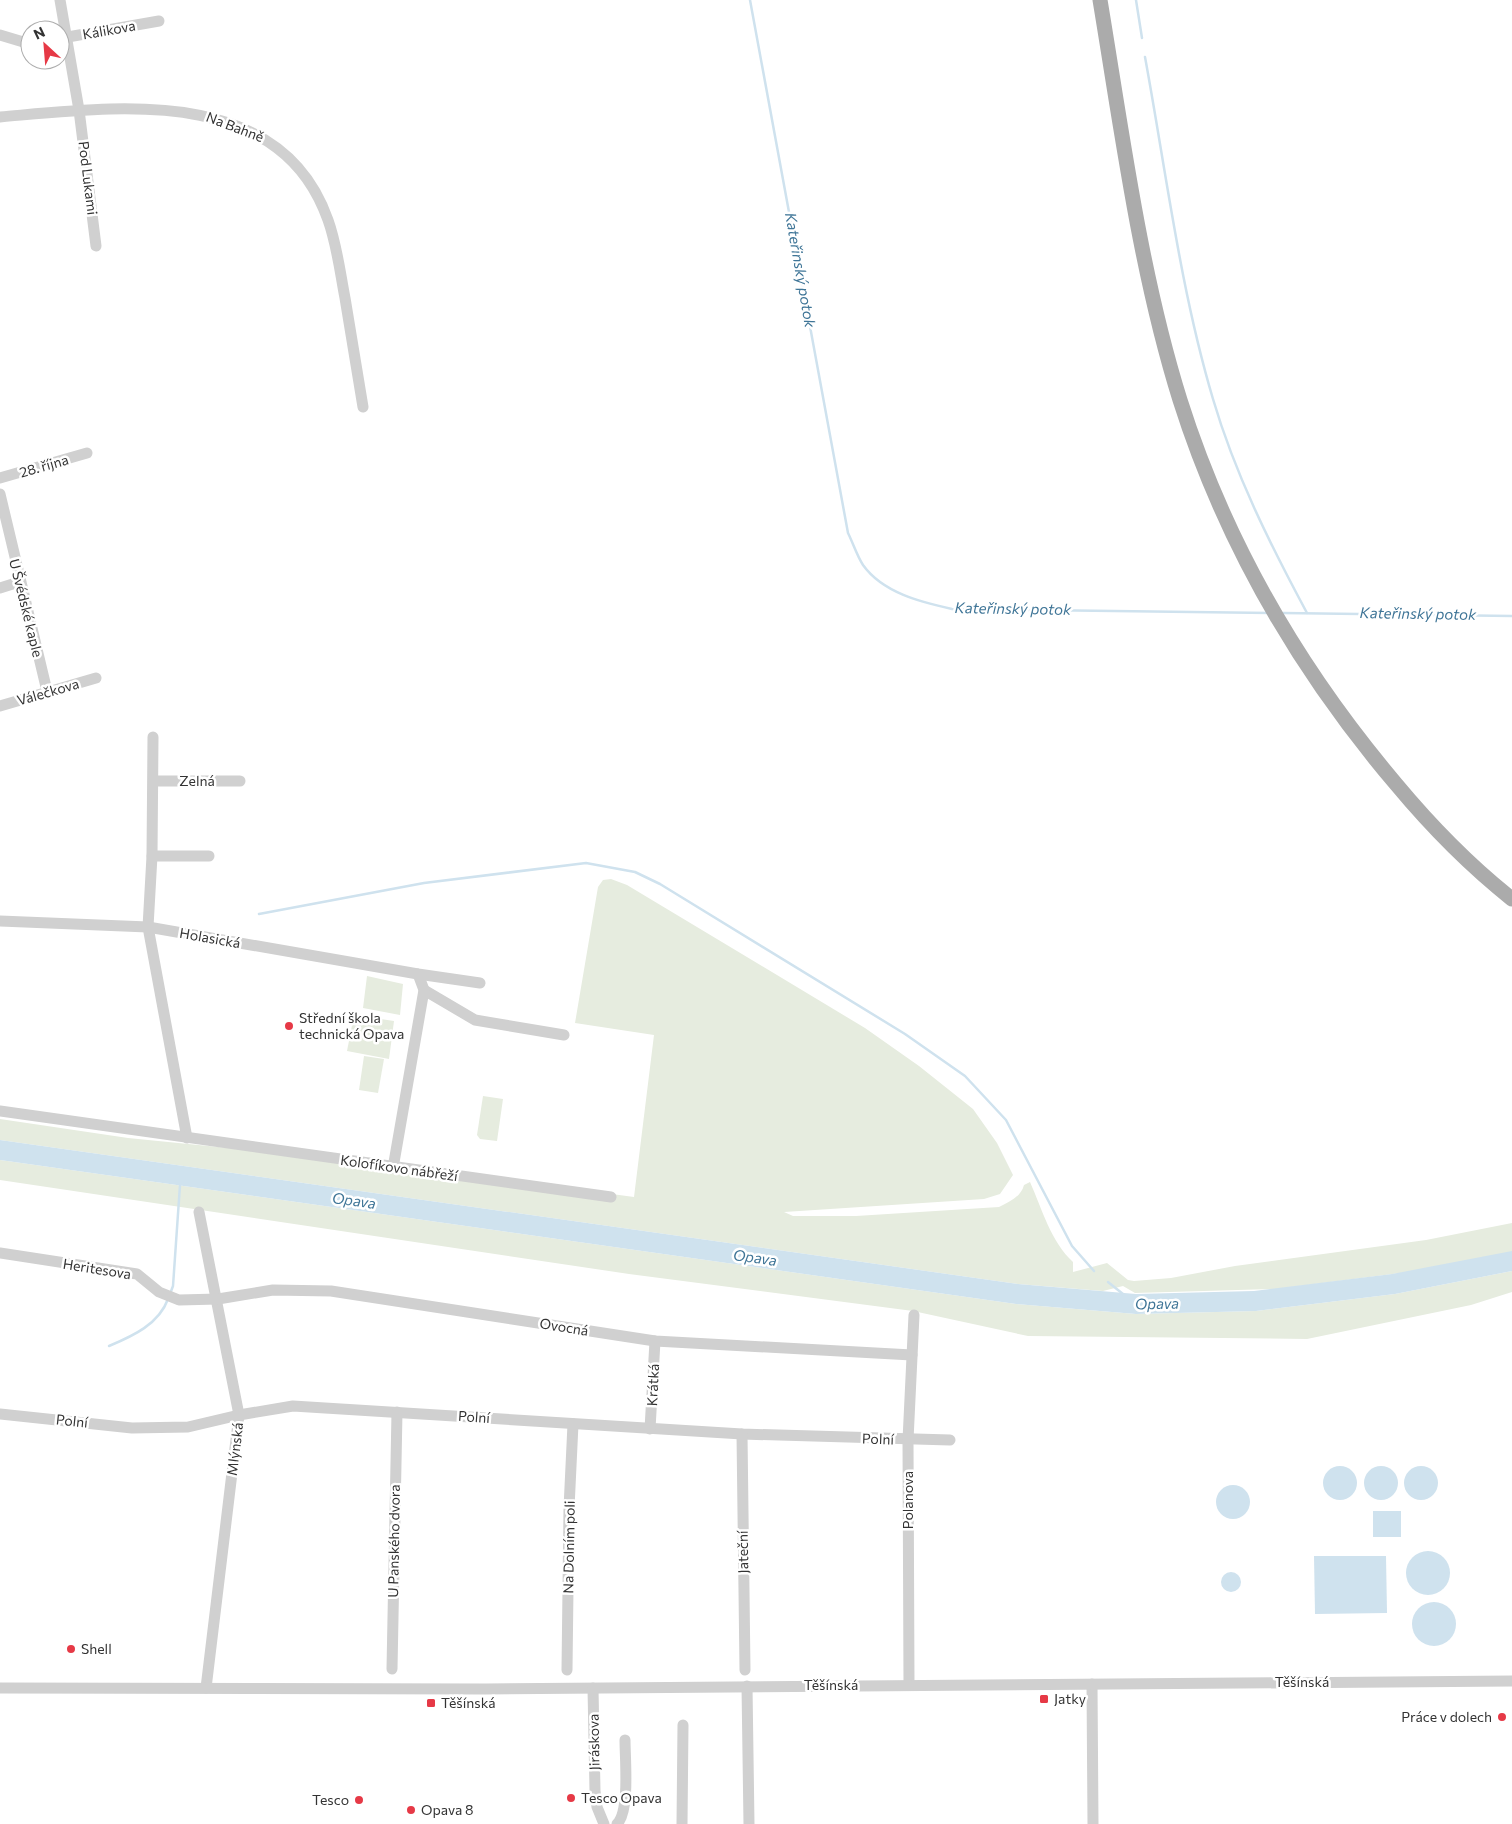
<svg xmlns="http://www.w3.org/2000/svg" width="1512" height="1824" font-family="Commissioner,sans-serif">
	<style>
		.green { fill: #e6ecdf }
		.water { fill: #cfe2ee }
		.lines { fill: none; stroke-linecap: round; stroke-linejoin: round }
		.stream { stroke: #cfe2ee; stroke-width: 2.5 }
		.minor { stroke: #d0d0d0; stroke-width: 11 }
		.major { stroke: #ababab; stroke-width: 15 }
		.poi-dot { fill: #e63946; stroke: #fff; stroke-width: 2 }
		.labels { text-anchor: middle; stroke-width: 5; stroke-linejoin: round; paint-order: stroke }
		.street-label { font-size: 14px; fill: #333; stroke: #fff }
		.poi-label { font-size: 14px; fill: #333; stroke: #fff; text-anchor: start }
		.water-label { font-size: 15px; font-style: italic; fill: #3f7597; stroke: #fff }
	</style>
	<rect width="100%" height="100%" fill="#fff"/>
	<g class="green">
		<path d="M611,879L627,885L865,1028L919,1066L973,1109L997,1143L1013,1175L1000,1194L984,1199L784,1212L793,1216H856L999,1207C1009,1202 1021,1197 1024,1185L1030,1182C1042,1209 1051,1242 1073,1262V1272L1107,1263L1128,1280L1134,1281L1171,1278L1235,1266L1426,1240L1512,1223V1252L1408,1272L1276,1289L1135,1293L1123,1286L1103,1291L1018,1284L0,1140V1119L128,1138L389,1164L634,1197L654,1035L575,1023L598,887L603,880Z"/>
		<polygon points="367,976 403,984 400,1015 363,1008"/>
		<polygon points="354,1015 394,1021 389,1059 347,1051"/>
		<polygon points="364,1056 384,1059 378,1093 359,1090"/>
		<polygon points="483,1096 503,1099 497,1141 480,1139 477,1135"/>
		<polygon points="0,1160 1016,1304 1136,1314 1256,1311 1395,1294 1512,1271 1512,1292 1471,1305 1307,1339 1028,1336 913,1311 629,1274 0,1180"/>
	</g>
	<g class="water">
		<polygon points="0,1140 1018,1284 1136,1294 1254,1291 1392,1274 1512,1251 1512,1271 1395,1294 1256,1311 1136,1314 1016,1304 0,1160"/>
		<circle cx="1340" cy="1483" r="17"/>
		<circle cx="1421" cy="1483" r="17"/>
		<circle cx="1381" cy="1483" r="17"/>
		<circle cx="1233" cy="1502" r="17"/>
		<rect x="1373" y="1511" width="28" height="26"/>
		<circle cx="1428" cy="1573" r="22"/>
		<polygon points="1314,1556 1386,1556 1387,1613 1315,1614"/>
		<circle cx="1231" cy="1582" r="10"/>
		<circle cx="1434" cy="1624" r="22"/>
	</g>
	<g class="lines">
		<g class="stream">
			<path d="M750,0L848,533C853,543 857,556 863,565C883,593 921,602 952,609L1270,613"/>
			<polyline points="1136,0 1142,38"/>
			<path d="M1145,57C1166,171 1180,288 1213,399C1235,474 1270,544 1307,613"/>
			<polyline points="1283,613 1512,616"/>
			<polyline points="259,914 424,883 586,863 635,872 660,884 905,1034 965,1076 1006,1120 1072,1246 1094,1271"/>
			<polyline points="1108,1282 1123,1294"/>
			<polyline points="170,1294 173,1286 180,1185"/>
			<path d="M109,1346C133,1336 159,1324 168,1299"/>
		</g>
		<g class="minor">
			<polyline points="60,0 79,110 96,246"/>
			<polyline points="0,35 30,44"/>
			<polyline points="62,38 159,21"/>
			<path d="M0,117C115,107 280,83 328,220C337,245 340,272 345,298C351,334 357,370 363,407"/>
			<polyline points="0,478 87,453"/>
			<polyline points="0,494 47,691"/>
			<polyline points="0,588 19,582"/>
			<polyline points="0,706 96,678"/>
			<polyline points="153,737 152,856 148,927 187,1138"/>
			<polyline points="154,781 240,781"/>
			<polyline points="152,856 209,856"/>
			<polyline points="0,921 148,927 418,974 480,983"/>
			<polyline points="424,990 475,1020 564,1035"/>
			<polyline points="0,1111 611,1197"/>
			<polyline points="393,1168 424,990 418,974"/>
			<polyline points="199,1212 239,1415 206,1688"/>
			<polyline points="0,1253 137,1274 159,1292 179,1300 218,1299 273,1290 331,1291 655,1341 912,1355"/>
			<polyline points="0,1414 132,1428 188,1427 239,1415 293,1406 742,1434 950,1440"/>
			<polyline points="650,1429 655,1341"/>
			<polyline points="742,1434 745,1670"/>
			<polyline points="392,1669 397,1412"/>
			<polyline points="567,1670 569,1508 573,1424"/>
			<polyline points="1092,1684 1093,1824"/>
			<polyline points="909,1685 908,1440 914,1315"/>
			<polyline points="747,1686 749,1824"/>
			<polyline points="0,1688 486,1689 1512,1681"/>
			<polyline points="593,1688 595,1791 597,1807 604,1824"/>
			<path d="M617,1824C630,1811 625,1760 625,1740"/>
			<polyline points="682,1824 683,1725"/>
		</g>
		<path class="major" d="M1100,0C1122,132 1140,272 1180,400C1225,542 1300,671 1396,784C1431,826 1469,865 1512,899"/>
	</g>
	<g class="poi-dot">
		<circle cx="289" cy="1026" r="5"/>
		<circle cx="71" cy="1649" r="5"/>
		<rect x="1039" y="1694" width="10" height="10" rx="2.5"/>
		<rect x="426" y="1698" width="10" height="10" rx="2.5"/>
		<circle cx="1502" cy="1717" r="5"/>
		<circle cx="571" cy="1798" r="5"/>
		<circle cx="359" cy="1800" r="5"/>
		<circle cx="411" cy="1810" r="5"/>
	</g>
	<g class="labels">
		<g class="street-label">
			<text transform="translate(109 30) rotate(-10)" y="5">Kálikova</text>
			<text transform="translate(235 127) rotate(21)" y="5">Na Bahně</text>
			<text transform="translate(88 178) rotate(83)" y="5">Pod Lukami</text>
			<text transform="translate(44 466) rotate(-16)" y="5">28. října</text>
			<text transform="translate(26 608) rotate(76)" y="5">U Švédské kaple</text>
			<text transform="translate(48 692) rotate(-16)" y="5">Válečkova</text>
			<text x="197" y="786">Zelná</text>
			<text transform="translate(210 938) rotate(10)" y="5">Holasická</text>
			<text transform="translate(399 1168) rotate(8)" y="5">Kolofíkovo nábřeží</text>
			<text transform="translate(97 1269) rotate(9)" y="5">Heritesova</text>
			<text transform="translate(564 1327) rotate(9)" y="5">Ovocná</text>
			<text transform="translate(653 1385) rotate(-87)" y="5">Krátká</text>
			<text transform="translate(474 1417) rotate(4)" y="5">Polní</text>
			<text transform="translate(72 1421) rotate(6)" y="5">Polní</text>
			<text transform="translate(878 1439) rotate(2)" y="5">Polní</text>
			<text transform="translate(235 1449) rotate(-83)" y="5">Mlýnská</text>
			<text transform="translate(908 1500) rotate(-90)" y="5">Polanova</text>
			<text transform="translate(394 1541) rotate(-89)" y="5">U Panského dvora</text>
			<text transform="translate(569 1547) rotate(-89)" y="5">Na Dolním poli</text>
			<text transform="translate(743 1552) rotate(-91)" y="5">Jateční</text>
			<text x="1302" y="1687">Těšínská</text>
			<text x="831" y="1690">Těšínská</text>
			<text transform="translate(594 1742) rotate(-91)" y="5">Jiráskova</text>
		</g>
		<g class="poi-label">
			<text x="299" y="1023">Střední škola<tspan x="299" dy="16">technická Opava</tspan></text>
			<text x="81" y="1654">Shell</text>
			<text x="1054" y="1704">Jatky</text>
			<text x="441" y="1708">Těšínská</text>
			<text x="1492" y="1722" text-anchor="end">Práce v dolech</text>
			<text x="581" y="1803">Tesco Opava</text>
			<text x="349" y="1805" text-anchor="end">Tesco</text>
			<text x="421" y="1815">Opava 8</text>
		</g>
		<g class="water-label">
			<text transform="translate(800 270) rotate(80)" y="5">Kateřinský potok</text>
			<text transform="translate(1013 609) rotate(1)" y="5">Kateřinský potok</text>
			<text transform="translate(1418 614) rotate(1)" y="5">Kateřinský potok</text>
			<text transform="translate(354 1201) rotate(8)" y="5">Opava</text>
			<text transform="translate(755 1258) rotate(8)" y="5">Opava</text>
			<text transform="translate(1157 1304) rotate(-1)" y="5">Opava</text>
		</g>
	</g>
	<g transform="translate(45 45) rotate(334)"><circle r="24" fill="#ffffff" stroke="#adadad"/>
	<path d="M0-4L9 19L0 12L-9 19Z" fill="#e63946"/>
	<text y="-8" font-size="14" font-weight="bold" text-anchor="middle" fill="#333333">N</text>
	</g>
</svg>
